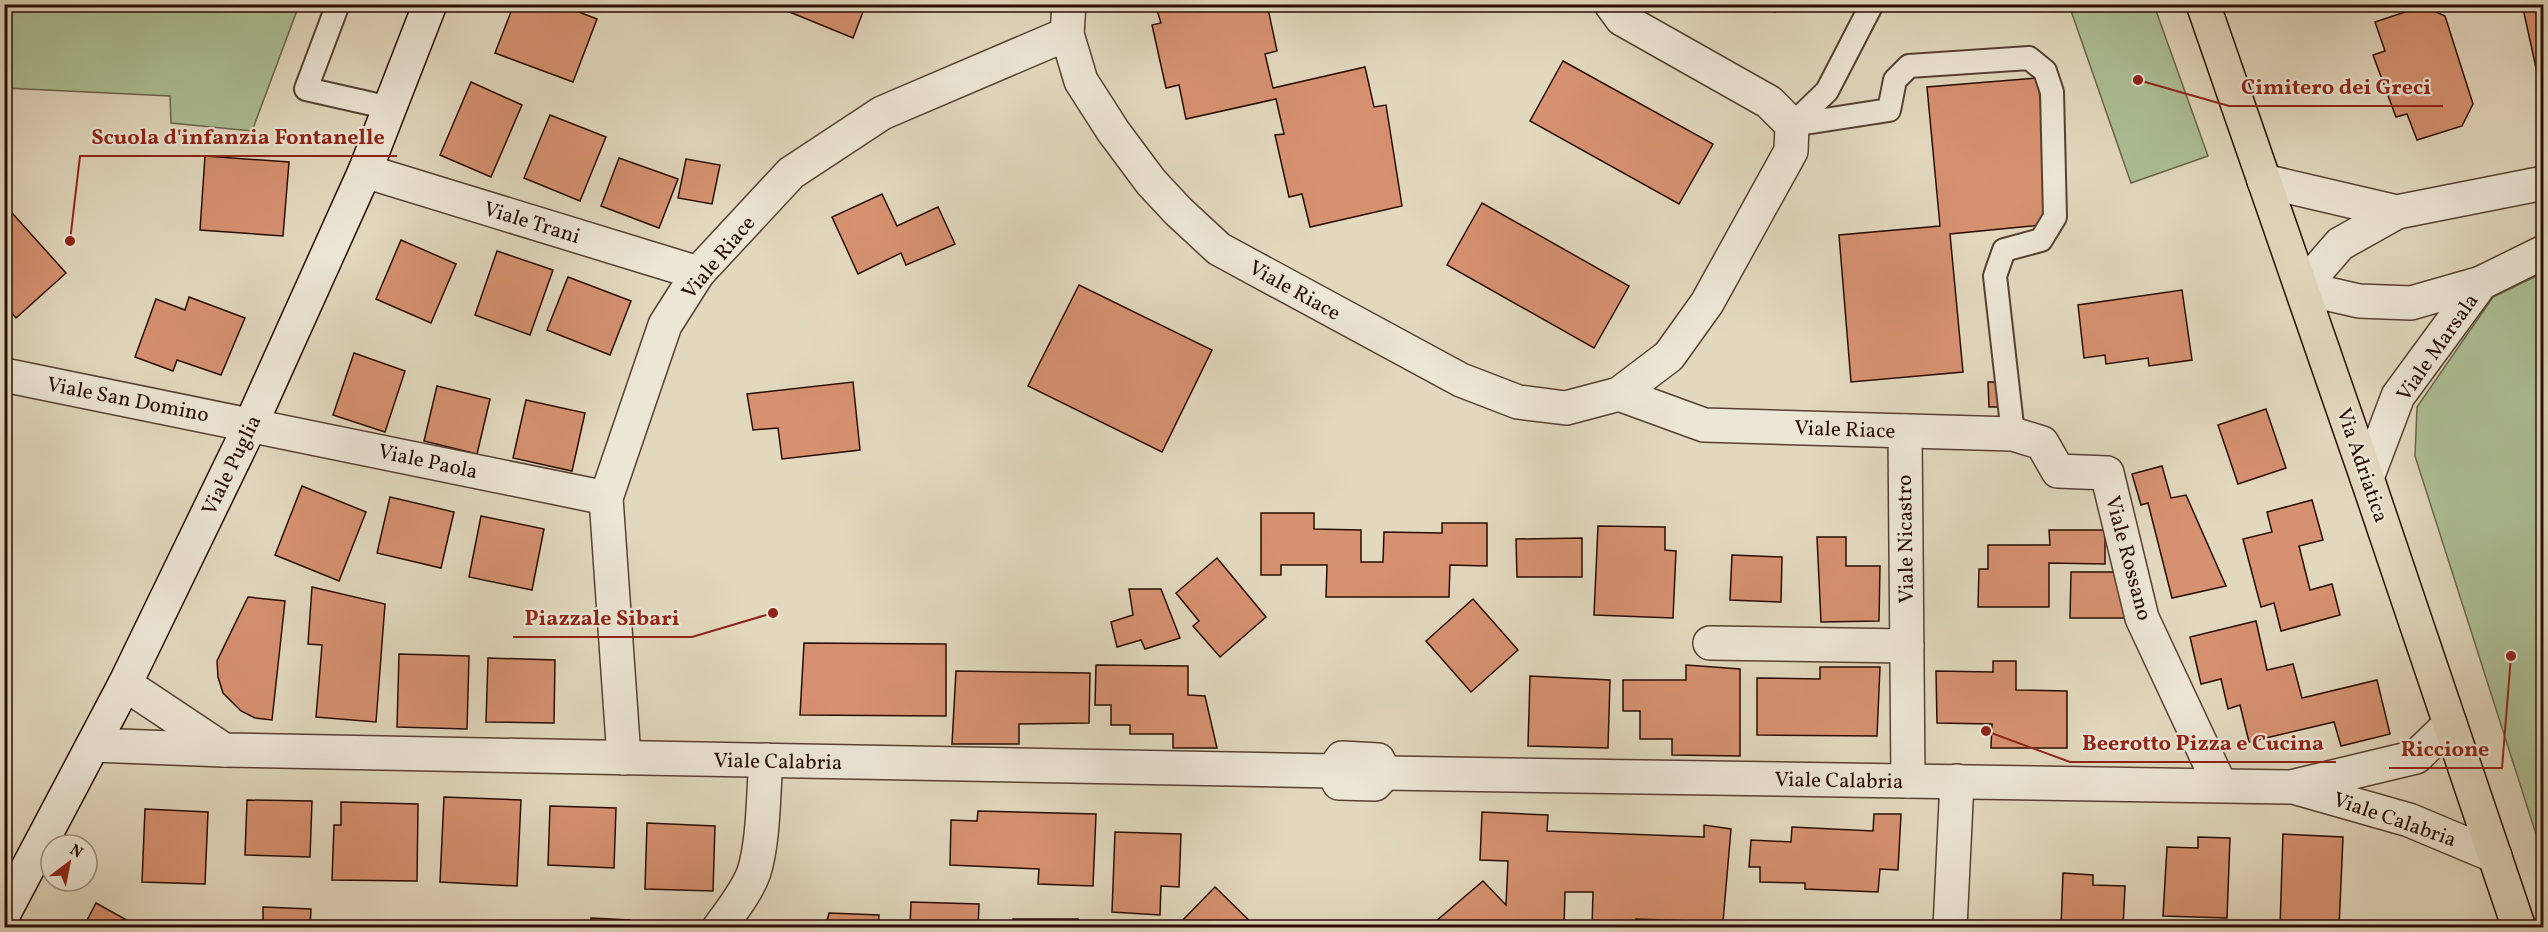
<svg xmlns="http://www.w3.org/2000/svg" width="2548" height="932" font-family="Vollkorn,serif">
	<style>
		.green { fill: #adc096; stroke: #6b664c; stroke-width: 1.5 }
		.building { fill: #d69170; stroke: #290d03; stroke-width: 1.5 }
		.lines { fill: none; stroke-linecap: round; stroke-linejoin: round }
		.service-casing { stroke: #574032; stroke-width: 26 }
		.minor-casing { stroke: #574032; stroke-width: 36 }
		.tertiary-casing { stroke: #574032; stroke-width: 36 }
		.secondary-casing { stroke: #290d03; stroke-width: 36 }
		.primary-casing { stroke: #290d03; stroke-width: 36 }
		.service { stroke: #ece6d5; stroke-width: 22 }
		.minor { stroke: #ece6d5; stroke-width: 33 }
		.tertiary { stroke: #ece6d5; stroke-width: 33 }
		.secondary { stroke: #ece6d5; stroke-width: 33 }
		.primary { stroke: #e2d8be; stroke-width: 33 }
		.labels { text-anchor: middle; stroke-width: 4.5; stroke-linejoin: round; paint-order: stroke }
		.street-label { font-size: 21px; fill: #290d03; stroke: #ece6d5 }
		.leader { fill: none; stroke: #8f2418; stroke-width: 2 }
		.callout-dot { fill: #8f2418; stroke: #ece6d5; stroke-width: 2 }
		.callout-label { font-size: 22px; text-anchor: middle; font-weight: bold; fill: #8f2418; stroke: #ece6d5; stroke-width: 4.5; stroke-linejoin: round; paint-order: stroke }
	</style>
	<rect width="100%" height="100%" fill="#e2d8be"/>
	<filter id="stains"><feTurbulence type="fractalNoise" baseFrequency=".00333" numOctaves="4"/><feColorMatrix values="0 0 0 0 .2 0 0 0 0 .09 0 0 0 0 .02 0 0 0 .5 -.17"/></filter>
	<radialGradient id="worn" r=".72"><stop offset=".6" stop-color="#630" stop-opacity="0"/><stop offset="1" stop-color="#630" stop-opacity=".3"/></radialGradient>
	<g class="green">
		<polygon points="5,4 299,4 299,5 252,131 171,123 170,96 5,88"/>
		<polygon points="2069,5 2154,5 2208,156 2131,183"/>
		<polygon points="2543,273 2543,856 2415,456 2417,407 2493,297"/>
	</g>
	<g class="building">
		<polygon points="514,4 558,4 597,19 573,82 495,53"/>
		<polygon points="770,4 866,4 853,38"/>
		<polygon points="1155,4 1267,4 1277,51 1265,54 1273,88 1365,67 1374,107 1386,105 1402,206 1310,227 1302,194 1289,197 1275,135 1284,134 1276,99 1186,119 1179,85 1166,88 1152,25 1161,23"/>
		<polygon points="1762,4 1780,4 1775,12"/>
		<polygon points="2522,4 2544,4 2544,104"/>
		<polygon points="2423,6 2445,16 2473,104 2462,126 2417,140 2407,114 2396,117 2373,55 2385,51 2375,22"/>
		<polygon points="1563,61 1713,144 1679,204 1530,121"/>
		<polygon points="2038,78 2052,224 1950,234 1963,372 1851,382 1839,235 1940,226 1927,87"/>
		<polygon points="471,82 522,105 491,177 440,155"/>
		<polygon points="550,115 606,137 580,201 524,178"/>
		<polygon points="205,156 289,162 283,236 200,230"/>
		<polygon points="619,158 678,179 659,228 601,206"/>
		<polygon points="686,159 720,165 712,204 678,198"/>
		<polygon points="882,194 897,226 938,207 955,244 906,265 901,253 858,274 832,217"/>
		<polygon points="1482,203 1629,286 1594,348 1447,265"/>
		<polygon points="4,204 66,273 16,318 4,304"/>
		<polygon points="401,240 456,264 431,323 376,299"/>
		<polygon points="497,251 553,270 530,335 475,315"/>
		<polygon points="568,277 631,301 610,355 547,330"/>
		<polygon points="1079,285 1212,350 1162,452 1028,386"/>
		<polygon points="2182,290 2192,360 2149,366 2148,358 2106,364 2105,355 2084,358 2078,305"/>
		<polygon points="189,297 245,318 221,375 177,360 173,371 135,357 156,299 185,310"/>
		<polygon points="354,353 405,371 385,432 333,415"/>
		<polygon points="853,382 860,450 782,459 778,428 753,430 747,394"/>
		<polygon points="1988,382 2016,382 2017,407 1989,407"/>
		<polygon points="437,386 490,399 477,454 424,441"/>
		<polygon points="526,400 585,413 572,471 513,458"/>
		<polygon points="2266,409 2286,468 2238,484 2218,425"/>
		<polygon points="2162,466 2171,498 2186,495 2226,586 2172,598 2148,503 2141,505 2132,474"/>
		<polygon points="302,486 366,512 339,581 275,555"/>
		<polygon points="390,497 454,512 441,568 377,553"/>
		<polygon points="2312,500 2323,540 2299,546 2310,590 2332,584 2340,615 2281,631 2274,603 2261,607 2243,539 2272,532 2267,512"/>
		<polygon points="1261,513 1314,513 1314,529 1361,530 1361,562 1383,562 1384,532 1442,533 1442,523 1487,523 1487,566 1450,565 1449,597 1326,597 1327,565 1281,565 1281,575 1261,575"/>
		<polygon points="481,516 544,529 532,590 469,577"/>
		<polygon points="1598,526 1665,527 1665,550 1676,551 1673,618 1594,615"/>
		<polygon points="2049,530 2105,530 2105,564 2049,563 2049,607 1978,607 1979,569 1988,569 1988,545 2050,545"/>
		<polygon points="1817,537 1846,537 1846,566 1880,566 1879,621 1821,622"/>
		<polygon points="1582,538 1582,577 1517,577 1516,539"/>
		<polygon points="1732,555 1782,557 1781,602 1730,600"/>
		<polygon points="1217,558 1266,617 1220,657 1193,626 1199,621 1176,593"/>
		<polygon points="2071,572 2121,572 2135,618 2070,618"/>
		<polygon points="312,587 385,604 376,722 316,717 322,645 308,644"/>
		<polygon points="1129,589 1161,589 1180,638 1145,649 1141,640 1117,647 1111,622 1133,615"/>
		<polygon points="248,597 285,601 272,720 255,718 241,711 223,693 218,677 217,661"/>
		<polygon points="1473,599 1518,650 1471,692 1426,641"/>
		<polygon points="2256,621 2267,670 2293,664 2302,698 2377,680 2390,734 2341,746 2334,722 2249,742 2240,705 2228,709 2221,679 2201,684 2190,637"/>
		<polygon points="804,643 946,644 946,716 800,715"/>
		<polygon points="399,654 469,656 467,729 397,727"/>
		<polygon points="488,658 555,660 554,723 486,722"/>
		<polygon points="1993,661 2016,661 2016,690 2067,691 2067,748 1991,748 1992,724 1937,723 1936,671 1993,672"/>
		<polygon points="1096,665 1188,666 1188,695 1205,696 1217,748 1173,748 1173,734 1130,734 1130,725 1111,725 1111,705 1095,705"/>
		<polygon points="1686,665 1740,669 1740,756 1672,755 1672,739 1640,739 1640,711 1623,711 1623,680 1686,680"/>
		<polygon points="1820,667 1880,667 1877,736 1757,735 1757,678 1820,679"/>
		<polygon points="956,671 1090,673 1089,723 1019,724 1019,744 952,744"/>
		<polygon points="1530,676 1610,680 1608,748 1528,746"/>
		<polygon points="444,797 521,800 517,886 440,882"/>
		<polygon points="247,800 312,801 310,857 245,855"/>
		<polygon points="341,802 418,804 417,881 332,880 334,825 341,825"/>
		<polygon points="550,806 616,808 614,868 548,865"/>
		<polygon points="145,809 208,812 205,884 142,882"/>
		<polygon points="978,811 1096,814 1093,886 1038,884 1039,869 950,865 951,820 977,821"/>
		<polygon points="1482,812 1548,815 1547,831 1704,837 1704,825 1731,829 1723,922 1636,919 1635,928 1592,928 1593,892 1565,892 1564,928 1428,928 1483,881 1506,905 1508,861 1480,860"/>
		<polygon points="1874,814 1901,814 1898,870 1880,869 1878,892 1805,889 1805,883 1760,882 1760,867 1749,867 1751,840 1791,842 1792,827 1873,831"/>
		<polygon points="647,823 715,826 713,891 645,889"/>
		<polygon points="1115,832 1181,834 1179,887 1161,886 1160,915 1112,912"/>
		<polygon points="2283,834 2343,837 2339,928 2280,927"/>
		<polygon points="2198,837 2230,838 2227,918 2163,916 2167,847 2198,848"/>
		<polygon points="2063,873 2093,875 2093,885 2125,886 2123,928 2061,928"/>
		<polygon points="1215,887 1257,928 1175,928"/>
		<polygon points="911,902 979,904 978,928 910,928"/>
		<polygon points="96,903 141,928 83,928"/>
		<polygon points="263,907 311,909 310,928 263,928"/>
		<polygon points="829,913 879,915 878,928 825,928"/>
		<polygon points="591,918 630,920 630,928 591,928"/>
		<rect x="1013" y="919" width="65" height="9"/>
		<polygon points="180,924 230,926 229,928 180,928"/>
		<polygon points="369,925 428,927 369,928"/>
	</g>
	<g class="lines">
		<defs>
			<g id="service">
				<polyline points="338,4 306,89 390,108"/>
				<polyline points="1792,125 1889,110 1895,80 1909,66 2029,58 2045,71 2052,92 2055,217 2041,240 2004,250 1995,276 2013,434"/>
				<polyline points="1792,125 1827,91 1872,4"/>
			</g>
			<g id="minor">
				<polyline points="1069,4 1067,34 1081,81 1113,131 1151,182 1178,211 1219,249 1461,380 1518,402 1566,408 1619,394 1669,356 1707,303 1791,151 1792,125 1769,102 1622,19 1611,4"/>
				<polyline points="365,171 698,273"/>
				<polyline points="4,375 606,498"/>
				<polyline points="1619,394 1704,425 2013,434 2042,443 2058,471 2107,473 2142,618 2220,785"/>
				<polyline points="1905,431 1908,781"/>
				<polyline points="1710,643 1907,646"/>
				<polyline points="125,684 224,750 1333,771"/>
				<polyline points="93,745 224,750"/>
				<polyline points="624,758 606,498 665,325 698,273 791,173 882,113 1067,34"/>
				<polygon points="1342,758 1378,760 1385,773 1375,784 1339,783 1333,771"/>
				<polyline points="1385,773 2293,787 2409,820 2495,856"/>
				<polyline points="2295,786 2416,757 2450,724"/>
				<path d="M719,928C731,911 747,892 754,872C764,839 763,795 766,760"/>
				<polyline points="1950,928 1957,781"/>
			</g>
			<g id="tertiary">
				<polyline points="2264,181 2397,212 2544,183"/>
				<polyline points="2397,212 2340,244 2302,288 2359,301 2411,303 2481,283"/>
				<polyline points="2367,478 2398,396 2481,283 2544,252"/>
			</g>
			<polyline id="secondary" points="4,913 125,684 251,424 365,171 430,4"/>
			<polyline id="primary" points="2203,4 2367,478 2519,928"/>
		</defs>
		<use href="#service" class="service-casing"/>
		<use href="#minor" class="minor-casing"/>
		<use href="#tertiary" class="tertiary-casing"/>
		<use href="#secondary" class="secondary-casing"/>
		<use href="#primary" class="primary-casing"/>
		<use href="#service" class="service"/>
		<use href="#minor" class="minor"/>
		<use href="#tertiary" class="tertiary"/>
		<use href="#secondary" class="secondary"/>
		<use href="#primary" class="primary"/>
	</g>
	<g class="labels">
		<g class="street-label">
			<text transform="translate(532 222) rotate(17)" y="7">Viale Trani</text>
			<text transform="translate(718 257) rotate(-50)" y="7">Viale Riace</text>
			<text transform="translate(1295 290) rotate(29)" y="7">Viale Riace</text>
			<text transform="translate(2437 347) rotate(-55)" y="7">Viale Marsala</text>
			<text transform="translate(128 399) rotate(11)" y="7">Viale San Domino</text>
			<text transform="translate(1845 429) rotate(2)" y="7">Viale Riace</text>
			<text transform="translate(428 461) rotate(12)" y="7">Viale Paola</text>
			<text transform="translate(231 465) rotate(-64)" y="7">Viale Puglia</text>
			<text transform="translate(2363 465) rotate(71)" y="7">Via Adriatica</text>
			<text transform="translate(1905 539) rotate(-91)" y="7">Viale Nicastro</text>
			<text transform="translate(2129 558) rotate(75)" y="7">Viale Rossano</text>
			<text transform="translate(778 761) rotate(1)" y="7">Viale Calabria</text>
			<text transform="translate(1839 780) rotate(1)" y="7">Viale Calabria</text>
			<text transform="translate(2395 819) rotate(19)" y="7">Viale Calabria</text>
		</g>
	</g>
	<path class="leader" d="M2138 80L2229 106H2443M70 241L80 156H397M773 613L692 637H513M1986 731L2070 762H2336M2511 656L2502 768H2389"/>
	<g class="callout-dot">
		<circle cx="2138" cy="80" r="6"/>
		<circle cx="70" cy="241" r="6"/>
		<circle cx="773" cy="613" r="6"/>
		<circle cx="1986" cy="731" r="6"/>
		<circle cx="2511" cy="656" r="6"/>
	</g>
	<g class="callout-label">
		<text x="2336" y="94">Cimitero dei Greci</text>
		<text x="238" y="144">Scuola d'infanzia Fontanelle</text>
		<text x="602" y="625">Piazzale Sibari</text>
		<text x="2203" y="750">Beerotto Pizza e Cucina</text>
		<text x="2445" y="756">Riccione</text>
	</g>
	<rect width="2548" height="932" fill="none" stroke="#e2d8be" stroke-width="24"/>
	<rect x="6" y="6" width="2536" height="920" fill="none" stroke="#290d03" stroke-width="3"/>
	<rect x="12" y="12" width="2524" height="908" fill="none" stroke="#290d03" stroke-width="1.5"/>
	<g transform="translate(69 863) rotate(32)"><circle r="28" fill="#ece6d5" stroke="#9e8f81" stroke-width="1.5"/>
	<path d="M0-4.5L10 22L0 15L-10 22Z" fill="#8f2418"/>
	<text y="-9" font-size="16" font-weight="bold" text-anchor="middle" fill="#290d03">N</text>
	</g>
	<rect width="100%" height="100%" filter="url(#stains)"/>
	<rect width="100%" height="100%" fill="url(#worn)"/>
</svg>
